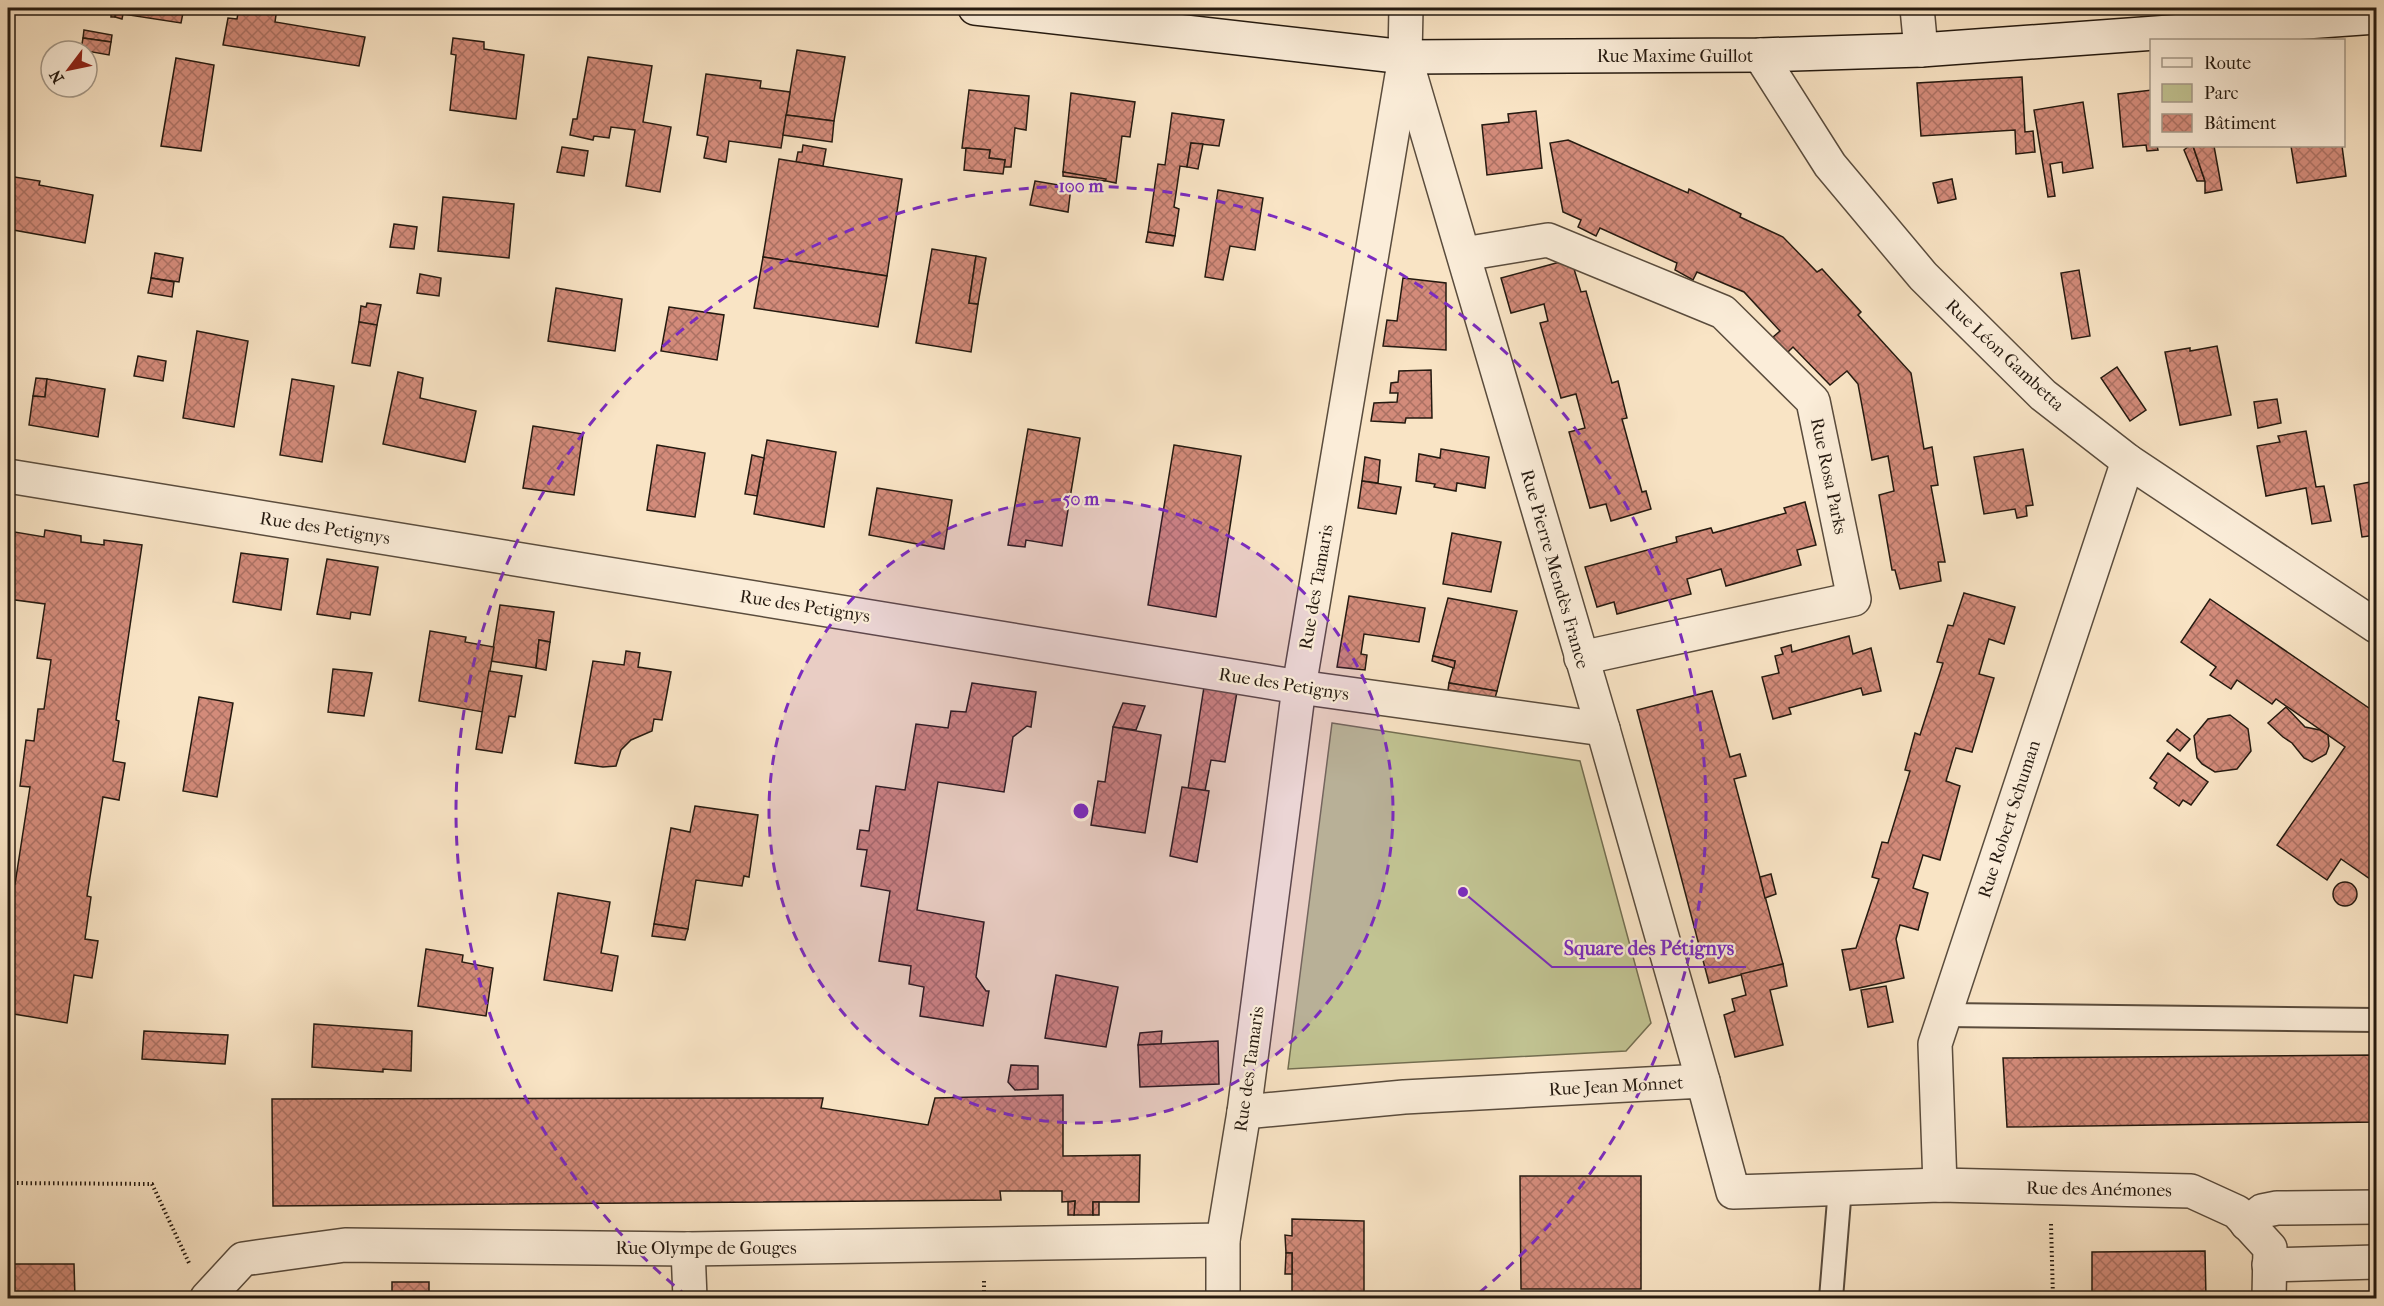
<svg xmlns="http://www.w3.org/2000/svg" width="2384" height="1306" font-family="'IM FELL French Canon',serif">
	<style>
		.green { fill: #c1c392; stroke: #736e51; stroke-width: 1.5 }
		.building { fill: url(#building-cross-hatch); stroke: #251a10; stroke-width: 1.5 }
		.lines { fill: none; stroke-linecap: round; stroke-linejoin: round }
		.lane-casing { stroke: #5a4c3d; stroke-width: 26 }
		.street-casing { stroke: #5a4c3d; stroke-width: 36 }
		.secondary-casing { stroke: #251a10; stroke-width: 36 }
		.path { stroke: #251a10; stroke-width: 4; stroke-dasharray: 1.5 3; stroke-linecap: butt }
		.lane { stroke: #fbedd9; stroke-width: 22 }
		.street { stroke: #fbedd9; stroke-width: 33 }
		.secondary { stroke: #fbedd9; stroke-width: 33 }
		.ring { fill: none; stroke: #7b2cbf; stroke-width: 3; stroke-dasharray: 10 8 }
		.labels { text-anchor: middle; stroke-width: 4.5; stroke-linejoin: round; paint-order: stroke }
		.street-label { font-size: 18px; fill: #251a10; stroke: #fbedd9 }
		.centre { fill: #7b2cbf; stroke: #fbedd9; stroke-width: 3 }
		.ring-label { font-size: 18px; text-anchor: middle; font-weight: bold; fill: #7b2cbf; stroke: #fbedd9; stroke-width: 4.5; stroke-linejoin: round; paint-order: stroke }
		.leader { fill: none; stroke: #7b2cbf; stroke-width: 2 }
		.callout-dot { fill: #7b2cbf; stroke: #fbedd9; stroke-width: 2 }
		.callout-label { font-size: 20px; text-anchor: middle; font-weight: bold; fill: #7b2cbf; stroke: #fbedd9; stroke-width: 4.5; stroke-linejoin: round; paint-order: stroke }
	</style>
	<defs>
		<pattern id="building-cross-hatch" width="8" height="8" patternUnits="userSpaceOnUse" patternTransform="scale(1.5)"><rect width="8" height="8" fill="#d38b7a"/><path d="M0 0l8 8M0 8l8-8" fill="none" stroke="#ab7163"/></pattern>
	</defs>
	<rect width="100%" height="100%" fill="#f9e4c5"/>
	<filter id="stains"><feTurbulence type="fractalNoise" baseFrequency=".00333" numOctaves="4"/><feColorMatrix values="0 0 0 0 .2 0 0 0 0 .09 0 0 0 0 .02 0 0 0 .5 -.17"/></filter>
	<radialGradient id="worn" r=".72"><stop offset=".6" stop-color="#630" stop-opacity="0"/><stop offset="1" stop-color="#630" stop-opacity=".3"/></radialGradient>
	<polygon class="green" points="1332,723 1580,761 1651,1023 1626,1051 1288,1069"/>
	<g class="building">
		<polygon points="85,8 117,8 115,17 111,17 111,12"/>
		<polygon points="117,8 184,8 181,23 123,14 122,19 115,17"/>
		<polygon points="239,8 277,8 275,22 365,37 359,66 223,45 228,18 237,19"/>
		<polygon points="84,30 112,35 111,42 83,38"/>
		<polygon points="83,38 111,42 109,55 81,50"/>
		<polygon points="453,38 484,42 484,49 524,55 516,119 450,110 456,55 451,54"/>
		<polygon points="797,50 845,57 834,121 786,115"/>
		<polygon points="588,57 652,66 643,122 671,127 660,192 626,186 635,130 611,127 609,138 594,136 593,140 570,135 573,119 577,119"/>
		<polygon points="176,58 214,65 201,151 161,146"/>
		<polygon points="706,74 761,81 760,88 790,92 781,148 729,141 726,162 704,158 708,137 697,135"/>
		<polygon points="2022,77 2025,132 2033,131 2035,152 2016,154 2015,130 1921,136 1917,83"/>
		<polygon points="969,90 1029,96 1026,130 1015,128 1011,167 1004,167 1005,160 989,158 990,150 962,148"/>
		<polygon points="2152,90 2152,146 2157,146 2158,150 2147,151 2146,145 2123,147 2118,94"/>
		<polygon points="1071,93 1135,102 1130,137 1122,136 1116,183 1063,172"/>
		<polygon points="2083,102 2093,168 2063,173 2062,162 2050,164 2055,196 2048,197 2034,110"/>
		<polygon points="1536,111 1542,168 1487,175 1482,125 1509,122 1508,114"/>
		<polygon points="1172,113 1224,120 1219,146 1191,143 1187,167 1180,166 1174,207 1179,209 1175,236 1148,232 1158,164 1165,165"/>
		<polygon points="786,115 834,121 832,142 783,135"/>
		<polygon points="1568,140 1688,193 1689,189 1741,214 1740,217 1783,237 1817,272 1822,269 1861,312 1858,315 1911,373 1924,449 1932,447 1938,485 1931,486 1945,562 1938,562 1941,581 1900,589 1895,570 1892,570 1879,495 1894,491 1888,456 1872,460 1858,384 1847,371 1830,385 1793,347 1787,353 1773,337 1780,331 1744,292 1697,272 1693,280 1675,270 1677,263 1600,228 1596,236 1578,227 1581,220 1563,212 1550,143"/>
		<polygon points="1191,143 1203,144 1198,169 1187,167"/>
		<polygon points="803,145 826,149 823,166 796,162 798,152 802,152"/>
		<polygon points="2189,146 2193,146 2205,181 2197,181 2184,150"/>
		<polygon points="2193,146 2214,146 2222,190 2205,193 2205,181"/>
		<polygon points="2291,146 2342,146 2346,176 2297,183"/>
		<polygon points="562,147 588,151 584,176 557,172"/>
		<polygon points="966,148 990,150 989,158 1005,160 1003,174 964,170"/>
		<polygon points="779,159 902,179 887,276 763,257"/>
		<polygon points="1063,172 1106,179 1105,181 1063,176"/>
		<polygon points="8,176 40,181 39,185 93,195 85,243 8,229"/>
		<polygon points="1952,179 1956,199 1938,203 1933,183"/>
		<polygon points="1035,181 1071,187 1068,212 1030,205"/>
		<polygon points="1218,190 1263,198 1255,250 1230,246 1223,280 1205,277"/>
		<polygon points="443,197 514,204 509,258 438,251"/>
		<polygon points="394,224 417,227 414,249 390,247"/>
		<polygon points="1148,232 1175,236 1173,246 1146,242"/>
		<polygon points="932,249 976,256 969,303 978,304 971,352 916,343"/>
		<polygon points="155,253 183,258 179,282 151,278"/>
		<polygon points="976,256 986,258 978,304 969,303"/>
		<polygon points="763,257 887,276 878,327 754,308"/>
		<polygon points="1571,259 1581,292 1586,291 1612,383 1618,381 1627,418 1622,419 1642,492 1646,491 1651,509 1611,521 1606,504 1590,508 1569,432 1585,428 1576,394 1561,398 1540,323 1548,321 1544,304 1511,313 1501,278"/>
		<polygon points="2079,270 2090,336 2072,339 2061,273"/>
		<polygon points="420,274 441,278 439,296 417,293"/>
		<polygon points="151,278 174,282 172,297 148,293"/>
		<polygon points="1403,278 1446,283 1446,350 1383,346 1387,320 1397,321"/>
		<polygon points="556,288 622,299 615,351 548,341"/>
		<polygon points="367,303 381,305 377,325 359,322 361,306 366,307"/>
		<polygon points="669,307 724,315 717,360 661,351"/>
		<polygon points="359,322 377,325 370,366 352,363"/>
		<polygon points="197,331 248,341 234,427 183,418"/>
		<polygon points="2217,346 2231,415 2180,425 2165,352 2190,348 2190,351"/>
		<polygon points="138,356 166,361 163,381 134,376"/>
		<polygon points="2117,367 2146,410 2130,421 2101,378"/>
		<polygon points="1431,370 1432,418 1406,418 1405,423 1371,421 1374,403 1397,402 1398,393 1390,393 1391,383 1398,382 1399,371"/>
		<polygon points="398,372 423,378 420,398 476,411 465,462 383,444"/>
		<polygon points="36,378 47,379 45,397 33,396"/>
		<polygon points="47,379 105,389 98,437 29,425 33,396 45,397"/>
		<polygon points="292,379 334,386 322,462 280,455"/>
		<polygon points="2277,399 2281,423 2258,428 2254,402"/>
		<polygon points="533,426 583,434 574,495 523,488"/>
		<polygon points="1028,429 1080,438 1062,546 1026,540 1025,547 1008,545"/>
		<polygon points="2306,431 2316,487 2324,486 2331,521 2312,524 2306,488 2266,496 2257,446 2280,442 2278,436"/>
		<polygon points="767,440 836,452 824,527 754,514"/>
		<polygon points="657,445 705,453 695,517 647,510"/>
		<polygon points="1174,445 1241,456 1216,617 1148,605"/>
		<polygon points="1441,449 1489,457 1485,488 1457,483 1456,491 1434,487 1435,484 1416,481 1419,454 1440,458"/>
		<polygon points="2023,449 2033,505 2026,506 2027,516 2017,518 2015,509 1984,514 1974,457"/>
		<polygon points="752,455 764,458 757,496 745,494"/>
		<polygon points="1365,457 1380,460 1378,483 1362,481"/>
		<polygon points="1362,481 1401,487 1396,514 1358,508"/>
		<polygon points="2376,481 2376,535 2362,537 2354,485"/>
		<polygon points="877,488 952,500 944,549 869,535"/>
		<polygon points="1805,502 1816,545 1797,550 1801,565 1726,586 1721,569 1687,579 1691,594 1617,614 1614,602 1597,607 1585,567 1677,542 1676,537 1711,528 1713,533 1786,513 1784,508"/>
		<polygon points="45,530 81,536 81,542 104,545 104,540 142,545 116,720 119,721 113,761 125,763 119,800 103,797 87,896 91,897 85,939 98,941 92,978 74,975 67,1023 8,1013 8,905 11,883 15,884 30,787 20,786 26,740 34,741 38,709 44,709 51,660 37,658 45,604 8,599 8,586 15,532 44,537"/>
		<polygon points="1452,533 1501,542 1491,592 1443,584"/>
		<polygon points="241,553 288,559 281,610 233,602"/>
		<polygon points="327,559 378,567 370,615 351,612 350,619 317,614"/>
		<polygon points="1964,593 2015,607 2004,644 1989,639 1979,674 1994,678 1972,752 1956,748 1946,781 1960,786 1940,860 1923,855 1913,888 1928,893 1918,930 1900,925 1896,939 1904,978 1850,990 1842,950 1856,948 1879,879 1872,877 1882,842 1888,843 1910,771 1905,770 1915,733 1920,735 1943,663 1937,662 1948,625 1953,626"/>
		<polygon points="1349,596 1425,608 1419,642 1364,634 1361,654 1367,655 1365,670 1337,667"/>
		<polygon points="1448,598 1517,611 1497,691 1449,683 1455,661 1433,656"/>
		<polygon points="2210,599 2369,708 2374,702 2376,703 2376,883 2341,859 2327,880 2277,845 2345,747 2276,699 2272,704 2237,680 2231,689 2210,675 2216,667 2181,642"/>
		<polygon points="500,605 554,612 550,642 539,640 536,668 491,661"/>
		<polygon points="430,631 466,637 465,642 494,647 483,712 419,701"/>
		<polygon points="1849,636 1853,654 1871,648 1881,691 1863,695 1861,688 1789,708 1791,714 1773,719 1762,677 1779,673 1775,656 1783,654 1781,648 1791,645 1792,652"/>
		<polygon points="539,640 550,642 546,670 536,668"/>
		<polygon points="626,651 640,653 638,667 671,672 662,720 654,719 652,731 631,740 621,750 616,766 603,767 575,763 593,661 624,665"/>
		<polygon points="1433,656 1455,661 1454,668 1432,661"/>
		<polygon points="333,669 372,673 364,716 328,712"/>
		<polygon points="489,671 522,676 515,717 509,716 502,753 476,749"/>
		<polygon points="972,683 1036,692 1031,727 1027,726 1013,737 1004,792 938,782 917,910 984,922 976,977 986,991 989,991 983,1026 920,1016 924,987 909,984 911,966 879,961 890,891 861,886 867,850 857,849 860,830 869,831 876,786 905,790 916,724 948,728 951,711 966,712"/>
		<polygon points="1449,683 1497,691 1495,698 1448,690"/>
		<polygon points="1204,687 1237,692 1225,762 1211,760 1205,791 1188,789"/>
		<polygon points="1712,691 1730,757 1740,754 1746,776 1734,779 1783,964 1709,983 1637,710"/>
		<polygon points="199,697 233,703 217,797 183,791"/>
		<polygon points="1123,703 1145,706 1136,730 1113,727"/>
		<polygon points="2286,707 2305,727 2320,730 2328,735 2329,746 2326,754 2312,762 2304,758 2292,743 2283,737 2268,723"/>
		<polygon points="2230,715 2248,729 2251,751 2237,769 2215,772 2202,764 2197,758 2194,736 2208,719"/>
		<polygon points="1113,727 1161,735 1145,833 1091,825 1098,781 1105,782"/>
		<polygon points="2177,729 2190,739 2180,751 2167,741"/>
		<polygon points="2168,753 2208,782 2191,805 2183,800 2179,806 2154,788 2157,783 2150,778"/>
		<polygon points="1182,787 1209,791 1197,862 1170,856"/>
		<polygon points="695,806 758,815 749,877 744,876 742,886 696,880 688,929 654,924 671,828 690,832"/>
		<polygon points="1771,874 1776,894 1765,898 1760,877"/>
		<circle cx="2345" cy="894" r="12"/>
		<polygon points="558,893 610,902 601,953 618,956 612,991 544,980"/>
		<polygon points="654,924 688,929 685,940 652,936"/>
		<polygon points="426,949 463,955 462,962 493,968 486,1016 418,1006"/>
		<polygon points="1783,964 1787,986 1770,990 1783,1045 1735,1057 1724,1015 1735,1011 1732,999 1746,995 1741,974"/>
		<polygon points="1056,975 1118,987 1106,1047 1045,1038"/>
		<polygon points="1886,986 1893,1022 1868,1027 1861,990"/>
		<polygon points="314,1024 412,1031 411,1071 383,1069 383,1072 312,1067"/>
		<polygon points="144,1031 228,1035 225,1064 142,1059"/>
		<polygon points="1162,1031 1161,1044 1138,1045 1140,1033"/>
		<polygon points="1218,1041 1219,1084 1140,1087 1138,1045"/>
		<polygon points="2376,1055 2376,1122 2007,1127 2003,1058"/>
		<polygon points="1011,1065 1038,1066 1038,1089 1015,1090 1008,1082"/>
		<polygon points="1063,1095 1063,1156 1140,1155 1139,1202 1093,1202 1093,1215 1074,1215 1075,1201 1062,1202 1062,1191 1000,1191 1001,1200 273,1206 272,1099 823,1098 821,1108 928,1125 935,1098"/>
		<polygon points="1520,1176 1641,1176 1641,1289 1521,1289"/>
		<polygon points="1075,1201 1074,1215 1068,1215 1068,1202"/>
		<rect x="1093" y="1202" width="6" height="13"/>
		<polygon points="1292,1219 1364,1221 1364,1298 1292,1298 1292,1253 1286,1253 1285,1235 1292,1236"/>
		<polygon points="2205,1251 2206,1298 2092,1298 2092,1252"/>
		<polygon points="1286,1253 1292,1253 1292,1274 1285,1274"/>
		<polygon points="8,1264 74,1264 75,1298 8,1298"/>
		<rect x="392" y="1282" width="37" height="16"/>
	</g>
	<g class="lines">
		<defs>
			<g id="lane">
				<polyline points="1945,1015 2376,1020"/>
				<polyline points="1831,1298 1840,1188"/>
			</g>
			<g id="street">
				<polyline points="1917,8 1921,50"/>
				<polyline points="1760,55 1830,165 1923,276 2043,395 2128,461 2376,626"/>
				<polyline points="1407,64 1603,729 1703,1081"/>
				<polyline points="1464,254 1548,240 1723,312 1813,401 1854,599 1581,658"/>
				<polyline points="8,476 1299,687 1603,729"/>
				<polyline points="1244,1112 1404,1097 1703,1081 1733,1192 1940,1185 2191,1191 2237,1212 2270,1248 2269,1298"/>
				<polyline points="1940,1185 1935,1044 2128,461"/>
				<polyline points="2247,1224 2262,1211 2277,1208 2376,1207"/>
				<polyline points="688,1249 690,1298"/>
				<polyline points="2269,1265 2376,1262"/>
				<polyline points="207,1298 243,1259 345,1245 688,1249 1223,1240"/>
				<polyline points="1223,1298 1223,1240 1244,1112 1299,687 1405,57 1406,8"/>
			</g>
			<polyline id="secondary" points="975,8 1405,57 1760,55 1921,50 2376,17"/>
		</defs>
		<use href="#lane" class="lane-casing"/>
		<use href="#street" class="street-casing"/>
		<use href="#secondary" class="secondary-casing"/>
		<g class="path">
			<polyline points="8,1183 152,1184 189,1263"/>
			<polyline points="2051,1224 2053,1298"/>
			<polyline points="984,1281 984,1298"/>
		</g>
		<use href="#lane" class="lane"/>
		<use href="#street" class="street"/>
		<use href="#secondary" class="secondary"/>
	</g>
	<circle cx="1081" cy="811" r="312" fill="#7b2cbf" fill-opacity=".12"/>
	<g class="ring">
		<circle cx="1081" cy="811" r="312"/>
		<path d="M688 1297A625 625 0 1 1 1474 1297"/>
	</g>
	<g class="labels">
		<g class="street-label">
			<text x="1675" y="62">Rue Maxime Guillot</text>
			<text transform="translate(2005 355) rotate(43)" y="6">Rue Léon Gambetta</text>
			<text transform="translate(1829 476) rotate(78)" y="6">Rue Rosa Parks</text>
			<text transform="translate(325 528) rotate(9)" y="6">Rue des Petignys</text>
			<text transform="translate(1555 569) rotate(74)" y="6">Rue Pierre Mendès France</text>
			<text transform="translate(1316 587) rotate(-80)" y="6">Rue des Tamaris</text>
			<text transform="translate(805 606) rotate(9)" y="6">Rue des Petignys</text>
			<text transform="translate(1284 684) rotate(9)" y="6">Rue des Petignys</text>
			<text transform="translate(2009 819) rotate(-72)" y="6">Rue Robert Schuman</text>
			<text transform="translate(1249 1069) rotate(-82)" y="6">Rue des Tamaris</text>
			<text transform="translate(1616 1086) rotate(-3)" y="6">Rue Jean Monnet</text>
			<text transform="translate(2099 1189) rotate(1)" y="6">Rue des Anémones</text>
			<text x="706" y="1254">Rue Olympe de Gouges</text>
		</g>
	</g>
	<circle cx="1081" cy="811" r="9" class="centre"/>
	<g class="ring-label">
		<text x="1081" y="192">100 m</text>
		<text x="1081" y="505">50 m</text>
	</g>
	<path class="leader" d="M1463 892L1552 967H1746"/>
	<circle class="callout-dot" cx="1463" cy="892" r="6"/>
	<g class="callout-label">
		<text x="1649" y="955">Square des Pétignys</text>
	</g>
	<rect width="2384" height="1306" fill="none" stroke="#f9e4c5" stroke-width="30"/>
	<rect x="9" y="9" width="2366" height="1288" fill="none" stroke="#251a10" stroke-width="3"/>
	<rect x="15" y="15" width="2354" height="1276" fill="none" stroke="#251a10" stroke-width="1.5"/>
	<rect x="2150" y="39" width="195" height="108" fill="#fbedd9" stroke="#a59989" stroke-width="1.5"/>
	<rect x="2162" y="58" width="30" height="9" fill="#fbedd9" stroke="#a59989" stroke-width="1.5"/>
	<text x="2204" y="69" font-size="18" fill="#251a10">Route</text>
	<rect x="2162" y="84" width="30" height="18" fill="#c1c392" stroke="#a59989" stroke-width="1.5"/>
	<text x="2204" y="99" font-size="18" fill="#251a10">Parc</text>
	<rect x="2162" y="114" width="30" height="18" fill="url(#building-cross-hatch)" stroke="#a59989" stroke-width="1.5"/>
	<text x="2204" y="129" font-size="18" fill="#251a10">Bâtiment</text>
	<g transform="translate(69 69) rotate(238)"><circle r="28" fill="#fbedd9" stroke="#a59989" stroke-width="1.5"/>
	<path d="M0-4.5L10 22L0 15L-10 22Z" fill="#8f2418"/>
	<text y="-9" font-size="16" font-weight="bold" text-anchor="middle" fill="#251a10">N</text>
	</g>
	<rect width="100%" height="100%" filter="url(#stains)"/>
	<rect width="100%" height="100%" fill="url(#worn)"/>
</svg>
